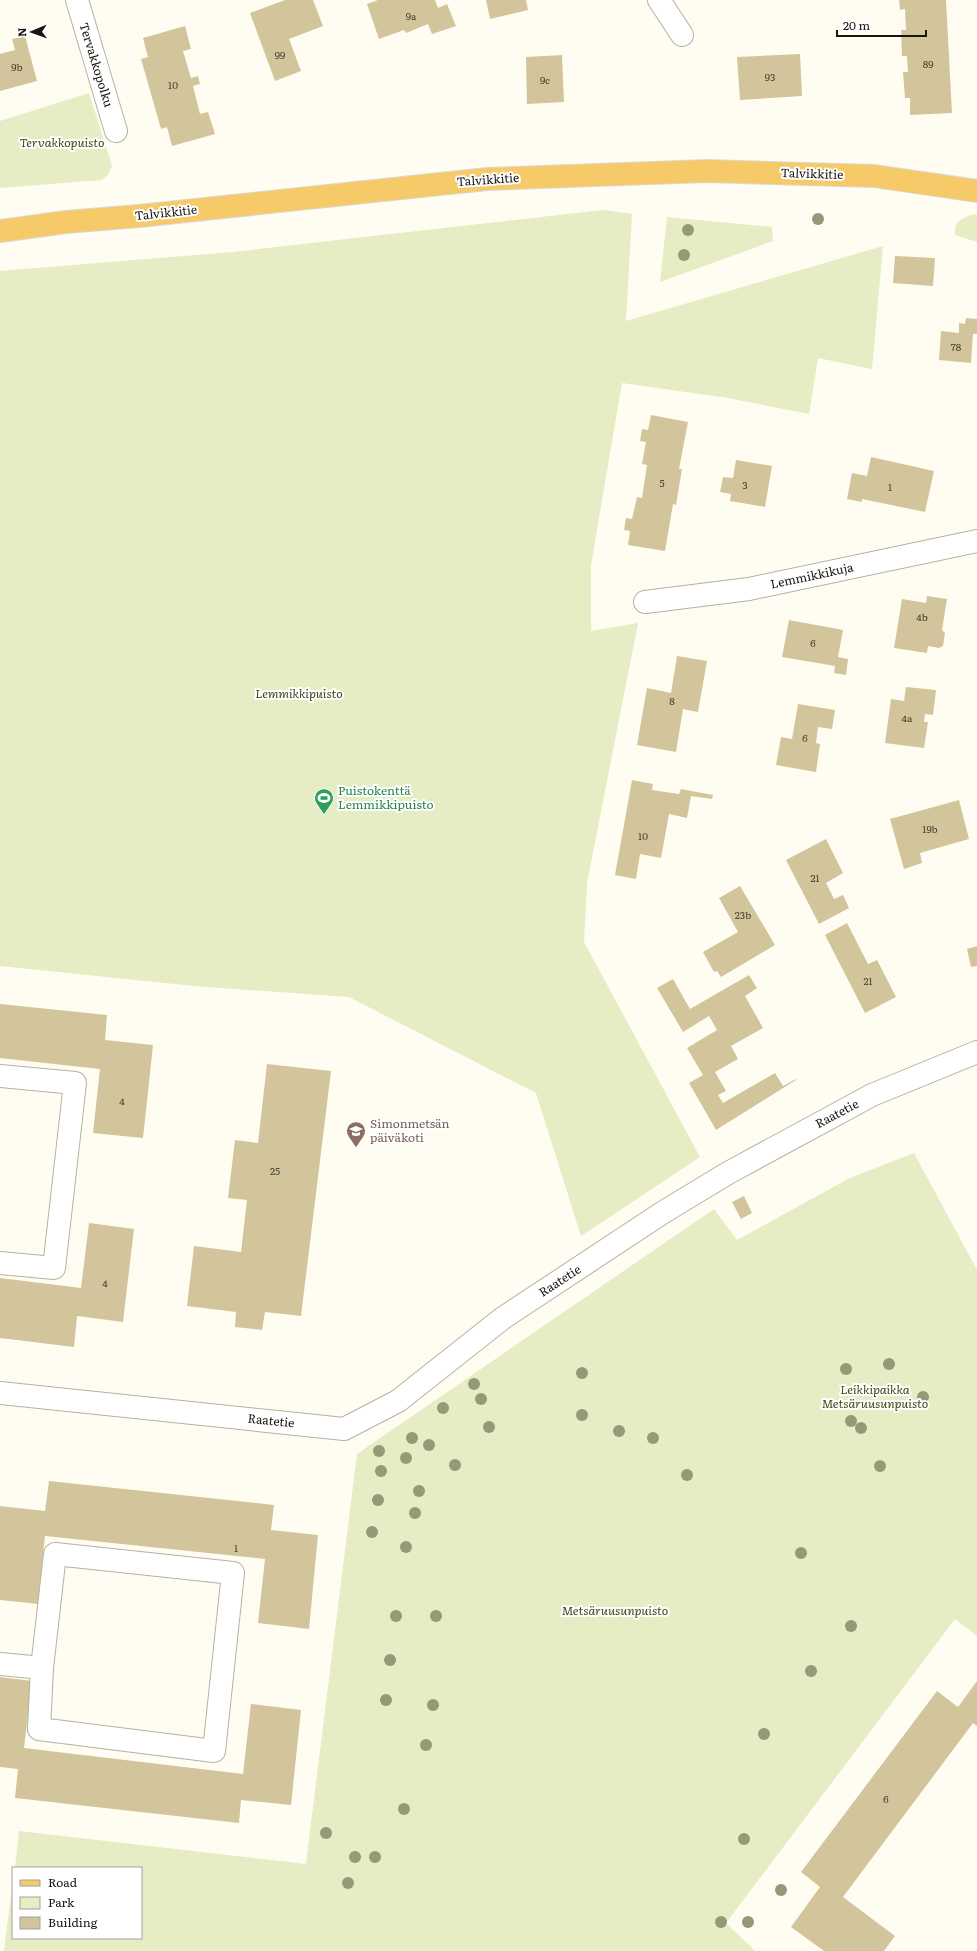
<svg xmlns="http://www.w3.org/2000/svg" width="977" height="1951" font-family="Literata,serif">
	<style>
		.green { fill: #e6ecc3 }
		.building { fill: #d3c59b }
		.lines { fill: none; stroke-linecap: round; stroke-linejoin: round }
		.minor-casing { stroke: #b6b1a1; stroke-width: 24 }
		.major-casing { stroke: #dadad9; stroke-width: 24 }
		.minor { stroke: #fff; stroke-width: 22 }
		.major { stroke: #f6ca68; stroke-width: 22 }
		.tree { fill: #969878 }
		.labels { text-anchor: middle; stroke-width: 4; stroke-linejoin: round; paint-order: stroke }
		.number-label { font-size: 10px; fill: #464132 }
		.street-label { font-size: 12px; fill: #17150f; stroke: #fff }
		.park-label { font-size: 12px; font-style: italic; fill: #404614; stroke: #fff }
		.leisure-label { font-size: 12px; fill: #27864d; stroke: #fff; text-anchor: start }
		.education-label { font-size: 12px; fill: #785e54; stroke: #fff; text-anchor: start }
	</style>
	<rect width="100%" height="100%" fill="#fffcf2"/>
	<g class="green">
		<polygon points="89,93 112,166 108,175 101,180 0,188 0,121"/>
		<polygon points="603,210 632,214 626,321 883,246 872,369 818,358 809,414 728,398 622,383 591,565 591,631 638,623 587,883 584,942 700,1157 581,1236 536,1093 349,997 194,986 0,966 0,271 233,252"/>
		<path d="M974,214L977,215V242L955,235C954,221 961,219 974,214Z"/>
		<polygon points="667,217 772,227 773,241 660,282"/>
		<polygon points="914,1153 977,1270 977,1636 955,1619 726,1923 755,1951 4,1951 13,1880 13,1938 141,1938 141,1868 15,1868 19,1831 306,1864 357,1454 714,1209 737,1240 850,1178"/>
	</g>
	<g class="building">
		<polygon points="285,0 313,0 323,26 289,39 301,71 275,81 250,13"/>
		<polygon points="378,0 435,0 438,8 447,4 456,26 432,34 428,24 406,33 404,30 379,39 367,4"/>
		<polygon points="486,0 526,0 528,10 490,19"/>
		<polygon points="899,0 946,0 952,113 910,115 910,98 905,98 903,72 908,72 907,56 902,56 901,30 906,30 905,9 900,10"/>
		<polygon points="185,26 191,49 183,51 191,78 198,76 200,84 193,86 200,114 208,112 215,134 172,146 167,127 161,129 141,59 148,57 143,38"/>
		<polygon points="25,36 37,81 0,91 0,54 15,50 12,39"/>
		<polygon points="800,54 802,96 740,100 737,57"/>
		<polygon points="562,55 564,102 527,104 526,57"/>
		<polygon points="895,256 935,258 933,286 893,283"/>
		<polygon points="966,318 977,319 977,334 973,334 971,363 939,360 941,331 959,333 959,323 965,324"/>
		<polygon points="651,415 688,422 679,469 682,469 676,505 673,504 665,551 628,545 630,531 624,530 626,518 632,519 637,497 642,498 647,465 642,464 646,442 640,441 642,429 648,430"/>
		<polygon points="871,457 934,471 925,512 862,499 862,502 847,499 852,473 867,476"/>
		<polygon points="736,460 772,466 765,507 730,501 731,494 720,492 723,477 733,478"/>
		<polygon points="927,596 947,599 942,630 945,633 943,646 939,648 928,646 927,653 894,648 902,599 926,603"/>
		<polygon points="789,620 843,630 838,657 848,659 846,675 834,673 835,666 782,657"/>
		<polygon points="677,656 707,661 698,712 683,709 676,752 637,745 647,688 671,693"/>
		<polygon points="906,687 936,690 933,715 925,714 924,722 928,722 924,748 885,743 891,699 904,701"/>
		<polygon points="798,704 835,710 832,729 818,727 816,743 820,744 816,772 776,765 781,737 792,739"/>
		<polygon points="632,780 653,784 652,790 679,794 681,789 713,795 712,799 691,796 687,818 669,814 661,858 640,854 636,879 615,875"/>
		<polygon points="959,800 969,839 920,853 922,863 904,869 890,819"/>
		<polygon points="826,839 843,873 826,883 834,899 843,895 849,908 819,924 786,860"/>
		<polygon points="740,886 775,945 721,977 717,971 714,972 703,952 738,932 719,898"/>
		<polygon points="847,923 868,964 877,960 896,997 865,1013 825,935"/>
		<polygon points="977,946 977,966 971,967 967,949"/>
		<polygon points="749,975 757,988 745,996 763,1028 731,1046 738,1059 715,1072 726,1091 718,1095 723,1103 775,1073 783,1086 796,1079 796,1080 716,1130 689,1083 703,1075 687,1048 717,1030 709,1016 683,1032 657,988 673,979 690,1009"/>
		<polygon points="0,1004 107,1015 105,1040 153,1045 143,1138 93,1133 100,1069 0,1058"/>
		<polygon points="267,1064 331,1071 301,1316 265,1312 262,1330 235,1327 236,1312 187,1306 194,1246 241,1252 247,1200 228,1198 235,1140 258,1143"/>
		<polygon points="744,1196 752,1213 741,1219 732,1202"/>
		<polygon points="89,1223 134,1229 123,1322 77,1316 74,1347 0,1338 0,1278 81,1288"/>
		<polygon points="49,1481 274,1505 271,1530 318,1535 309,1629 258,1623 265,1559 45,1536 38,1604 0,1600 0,1506 45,1511"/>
		<polygon points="0,1677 32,1681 24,1748 243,1774 251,1704 301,1710 291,1805 241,1800 239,1823 15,1798 18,1769 0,1767"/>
		<polygon points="977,1681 977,1726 973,1723 843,1897 895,1936 884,1951 824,1951 791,1927 820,1887 801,1872 937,1691 958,1707"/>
	</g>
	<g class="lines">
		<defs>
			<g id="minor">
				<polyline points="77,0 116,131"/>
				<polyline points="659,0 682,35"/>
				<polyline points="645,602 749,589 977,541"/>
				<polyline points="0,1076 75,1083 54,1268 0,1263"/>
				<polyline points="0,1393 344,1429 398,1401 503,1318 662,1213 728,1173 872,1095 977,1052"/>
				<polygon points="55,1554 233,1573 214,1751 39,1729 42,1668"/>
				<polyline points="0,1664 42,1668"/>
			</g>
			<polyline id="major" points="0,231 66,222 139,216 487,179 707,171 874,176 977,191"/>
		</defs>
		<use href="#minor" class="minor-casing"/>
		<use href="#major" class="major-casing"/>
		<use href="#minor" class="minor"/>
		<use href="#major" class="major"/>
	</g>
	<g class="tree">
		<circle cx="818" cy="219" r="6"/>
		<circle cx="688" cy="230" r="6"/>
		<circle cx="684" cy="255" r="6"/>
		<circle cx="889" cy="1364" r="6"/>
		<circle cx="846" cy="1369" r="6"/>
		<circle cx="582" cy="1373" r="6"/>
		<circle cx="474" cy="1384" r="6"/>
		<circle cx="923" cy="1397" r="6"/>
		<circle cx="481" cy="1399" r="6"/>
		<circle cx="443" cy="1408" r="6"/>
		<circle cx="582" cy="1415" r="6"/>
		<circle cx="851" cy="1421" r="6"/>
		<circle cx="489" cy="1427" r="6"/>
		<circle cx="861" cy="1428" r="6"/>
		<circle cx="619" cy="1431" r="6"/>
		<circle cx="412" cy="1438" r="6"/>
		<circle cx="653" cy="1438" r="6"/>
		<circle cx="429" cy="1445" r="6"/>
		<circle cx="379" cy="1451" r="6"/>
		<circle cx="406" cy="1458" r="6"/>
		<circle cx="455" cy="1465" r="6"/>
		<circle cx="880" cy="1466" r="6"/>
		<circle cx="381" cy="1471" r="6"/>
		<circle cx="687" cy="1475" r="6"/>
		<circle cx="419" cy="1491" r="6"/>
		<circle cx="378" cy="1500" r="6"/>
		<circle cx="415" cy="1513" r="6"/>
		<circle cx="372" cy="1532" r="6"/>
		<circle cx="406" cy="1547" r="6"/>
		<circle cx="801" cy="1553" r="6"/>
		<circle cx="396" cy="1616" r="6"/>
		<circle cx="436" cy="1616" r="6"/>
		<circle cx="851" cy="1626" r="6"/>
		<circle cx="390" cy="1660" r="6"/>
		<circle cx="811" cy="1671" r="6"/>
		<circle cx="386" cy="1700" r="6"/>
		<circle cx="433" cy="1705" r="6"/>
		<circle cx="764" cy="1734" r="6"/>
		<circle cx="426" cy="1745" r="6"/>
		<circle cx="404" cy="1809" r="6"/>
		<circle cx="326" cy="1833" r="6"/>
		<circle cx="744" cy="1839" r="6"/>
		<circle cx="355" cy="1857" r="6"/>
		<circle cx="375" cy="1857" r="6"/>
		<circle cx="348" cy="1883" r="6"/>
		<circle cx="781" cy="1890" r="6"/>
		<circle cx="721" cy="1922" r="6"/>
		<circle cx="748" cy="1922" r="6"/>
	</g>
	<defs>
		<symbol id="stadium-pin" viewBox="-11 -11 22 30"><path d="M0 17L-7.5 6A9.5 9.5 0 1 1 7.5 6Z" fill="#2e9e5b" stroke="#fff"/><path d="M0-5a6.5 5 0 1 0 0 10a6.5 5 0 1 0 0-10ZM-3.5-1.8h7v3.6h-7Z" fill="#fff"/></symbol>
		<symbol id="school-pin" viewBox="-11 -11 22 30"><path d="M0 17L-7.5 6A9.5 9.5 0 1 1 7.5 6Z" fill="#8d6e63" stroke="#fff"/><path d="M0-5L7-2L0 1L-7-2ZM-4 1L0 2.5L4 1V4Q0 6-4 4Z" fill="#fff"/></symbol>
	</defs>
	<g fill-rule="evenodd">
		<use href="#stadium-pin" x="313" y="787" width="22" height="30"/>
		<use href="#school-pin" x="345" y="1120" width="22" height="30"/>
	</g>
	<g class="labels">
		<g class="number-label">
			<text x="411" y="20">9a</text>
			<text x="280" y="59">99</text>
			<text x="928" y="68">89</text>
			<text x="17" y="71">9b</text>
			<text x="770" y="81">93</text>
			<text x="545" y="84">9c</text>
			<text x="173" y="89">10</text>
			<text x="956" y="351">78</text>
			<text x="662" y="487">5</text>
			<text x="745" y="489">3</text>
			<text x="890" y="491">1</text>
			<text x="922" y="621">4b</text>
			<text x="813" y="647">6</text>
			<text x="672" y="705">8</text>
			<text x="907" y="722">4a</text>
			<text x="805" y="742">6</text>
			<text x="930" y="833">19b</text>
			<text x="643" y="840">10</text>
			<text x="815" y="882">21</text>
			<text x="743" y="919">23b</text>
			<text x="868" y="985">21</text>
			<text x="122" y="1105">4</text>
			<text x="275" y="1175">25</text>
			<text x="105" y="1287">4</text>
			<text x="236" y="1552">1</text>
			<text x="886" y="1803">6</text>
		</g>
		<g class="street-label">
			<text transform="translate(96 65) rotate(73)" y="4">Tervakkopolku</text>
			<text transform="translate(812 174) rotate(2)" y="4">Talvikkitie</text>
			<text transform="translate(488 180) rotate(-4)" y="4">Talvikkitie</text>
			<text transform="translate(166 213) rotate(-6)" y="4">Talvikkitie</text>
			<text transform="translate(812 576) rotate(-12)" y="4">Lemmikkikuja</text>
			<text transform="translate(837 1114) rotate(-28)" y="4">Raatetie</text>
			<text transform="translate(560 1281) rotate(-33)" y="4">Raatetie</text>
			<text transform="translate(271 1421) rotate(6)" y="4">Raatetie</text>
		</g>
		<g class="park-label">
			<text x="62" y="147">Tervakkopuisto</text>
			<text x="299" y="698">Lemmikkipuisto</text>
			<text x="875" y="1394">Leikkipaikka<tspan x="875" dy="14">Metsäruusunpuisto</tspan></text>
			<text x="615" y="1615">Metsäruusunpuisto</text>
		</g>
		<g class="leisure-label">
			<text x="338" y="795">Puistokenttä<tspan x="338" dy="14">Lemmikkipuisto</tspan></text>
		</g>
		<g class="education-label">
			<text x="370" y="1128">Simonmetsän<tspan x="370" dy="14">päiväkoti</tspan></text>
		</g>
	</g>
	<rect x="12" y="1867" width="130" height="72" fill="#ffffff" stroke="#a2a19f"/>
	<rect x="20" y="1880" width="20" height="6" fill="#f6ca68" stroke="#a2a19f"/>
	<text x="48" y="1887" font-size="12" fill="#17150f">Road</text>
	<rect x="20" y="1897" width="20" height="12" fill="#e6ecc3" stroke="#a2a19f"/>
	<text x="48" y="1907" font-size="12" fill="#17150f">Park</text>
	<rect x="20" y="1917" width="20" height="12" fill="#d3c59b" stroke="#a2a19f"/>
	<text x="48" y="1927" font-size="12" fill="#17150f">Building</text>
	<g transform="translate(32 32) rotate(268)" stroke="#ffffff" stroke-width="3" paint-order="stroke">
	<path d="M0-3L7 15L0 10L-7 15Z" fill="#17150f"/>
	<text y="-6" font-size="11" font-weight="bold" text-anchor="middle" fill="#17150f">N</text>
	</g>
	<path d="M837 30v6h89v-6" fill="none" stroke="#17150f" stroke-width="2"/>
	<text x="843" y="30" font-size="12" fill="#17150f" stroke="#ffffff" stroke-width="3" paint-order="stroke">20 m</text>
</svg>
